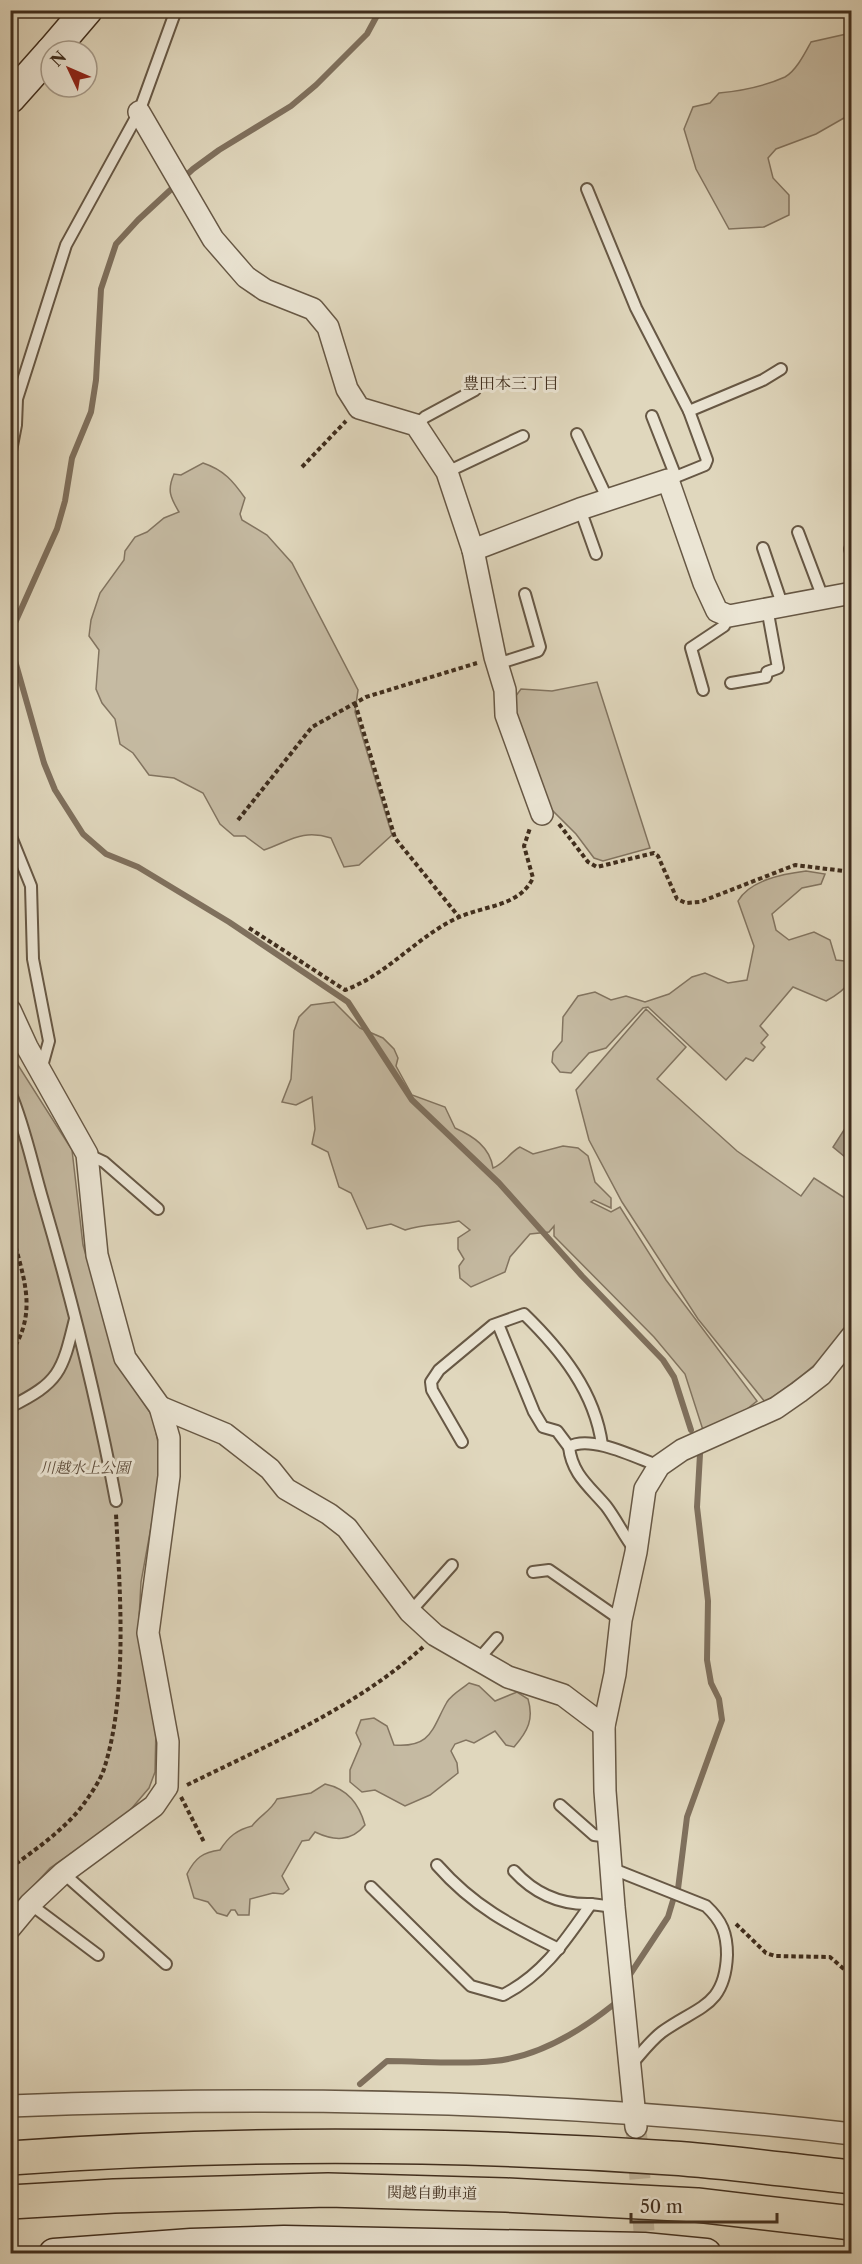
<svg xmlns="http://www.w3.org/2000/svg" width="862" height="2264" font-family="'Libre Caslon Text','Noto Serif JP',serif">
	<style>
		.green { fill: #c5baa2; stroke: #827460; stroke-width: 1.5 }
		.water { fill: #a99d87; stroke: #7f705d; stroke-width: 1.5 }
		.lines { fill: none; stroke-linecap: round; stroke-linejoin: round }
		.stream { stroke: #7f705d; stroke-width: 6 }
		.street-tunnel { stroke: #c0b59d; stroke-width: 21; stroke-dasharray: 21 10; stroke-linecap: butt }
		.lane-casing { stroke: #675845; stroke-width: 14 }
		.street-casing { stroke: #675845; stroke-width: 24 }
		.secondary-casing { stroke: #3f2d1d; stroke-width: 33 }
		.highway-casing { stroke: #3f2d1d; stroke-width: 36 }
		.path { stroke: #3f2d1d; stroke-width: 4; stroke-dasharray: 4.5 3; stroke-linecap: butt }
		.lane { stroke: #ebe5d4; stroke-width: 10 }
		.street { stroke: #ebe5d4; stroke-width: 21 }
		.secondary { stroke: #ebe5d4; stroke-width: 30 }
		.highway { stroke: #e0d7bd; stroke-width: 33 }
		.labels { text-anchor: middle; stroke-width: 6; stroke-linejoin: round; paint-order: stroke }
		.park-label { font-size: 15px; font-style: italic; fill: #5a4938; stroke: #ebe5d4 }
		.street-label { font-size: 15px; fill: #3f2d1d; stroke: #ebe5d4 }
		.neighbourhood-label { font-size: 16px; fill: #3f2d1d; stroke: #ebe5d4 }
	</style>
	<rect width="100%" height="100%" fill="#e0d7bd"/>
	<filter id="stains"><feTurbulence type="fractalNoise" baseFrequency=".00333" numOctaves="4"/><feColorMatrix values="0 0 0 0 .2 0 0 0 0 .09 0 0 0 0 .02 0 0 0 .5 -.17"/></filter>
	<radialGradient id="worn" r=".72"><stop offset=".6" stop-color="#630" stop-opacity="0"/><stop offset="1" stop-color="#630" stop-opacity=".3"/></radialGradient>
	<g class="green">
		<path d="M851,33V114L816,134L776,149L768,158L773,178L789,195V215L764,227L729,229L696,169L684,129L693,107L710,103L719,93C740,91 765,86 785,77C796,71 805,53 811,42Z"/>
		<path d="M203,463C224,470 233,481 245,498L240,514L242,520L267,535L292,563L358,690L355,712L392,835L359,865L344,867L331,838C302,829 290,841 264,850L245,836H234L220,824L203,793L174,778L149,775L133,753L120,744L115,719L102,703L96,689L99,650L89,636L91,620L100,593L124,560L125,551L135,537L147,532L164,518L179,512C170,497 167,490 174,474L181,475Z"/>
		<polygon points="597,682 650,848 603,861 594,858 576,834 550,808 516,723 515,697 521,689 552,691"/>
		<path d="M806,871L825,874L821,884L802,888L772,914L776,930L789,940L814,932L830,940L836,960L845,961L851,956C852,982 850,988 826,1001L793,987L760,1026L768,1035L761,1043L765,1047L753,1061L746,1058L726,1080L648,1007L643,1008L606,1048L589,1053L571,1073L560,1072L552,1062L553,1052L562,1041L563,1017L578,996L595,992L611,1000L626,996L645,1002L669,994L692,977L705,973L728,983L747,980L754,946L738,901C750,880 783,874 806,871Z"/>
		<path d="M334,1002L360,1028L383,1038L394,1049L398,1058L396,1066L412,1095L445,1107L455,1128C473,1136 490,1147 493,1168C505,1163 509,1153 520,1147L533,1154L563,1146L578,1148L588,1156L595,1182L611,1198V1208L594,1200L591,1202L611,1212L620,1207L666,1280L757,1401L737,1417L703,1430L685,1374L654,1337L554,1236V1226L549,1232L530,1234L510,1257L505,1272L471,1287L460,1278L459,1266L464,1259L458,1249V1238L470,1230L459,1221C439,1226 426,1223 405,1230L391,1224L367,1229L351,1193L339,1187L328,1152L312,1144L315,1129L312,1097L296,1105L282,1102L291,1079L294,1031L299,1017L311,1005Z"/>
		<path d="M646,1009L686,1047L657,1079L737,1151L801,1196L814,1178L851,1202C851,1221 856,1307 851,1318C834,1355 797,1380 765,1402L698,1319L622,1202L589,1140L576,1090Z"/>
		<polygon points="10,1048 16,1062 72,1150 83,1245 117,1363 153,1417 160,1453 159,1483 141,1582 139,1619 140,1644 156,1728 155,1772 149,1788 126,1815 50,1868 11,1910"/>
		<path d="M469,1683L479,1686L495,1701L517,1692L528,1699C534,1719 528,1731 514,1747L506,1745L495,1731L474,1743L466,1740L455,1744L451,1751L457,1763L458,1773L430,1795L405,1806L375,1790L362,1792L350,1782V1770L361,1744L356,1733L361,1720L374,1718L387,1726L394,1745C432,1748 432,1728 447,1702C452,1694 462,1689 469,1683Z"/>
		<path d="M325,1784C348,1789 359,1804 365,1825C351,1842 334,1841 315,1832L309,1840L302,1841L282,1876L289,1889L283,1894L273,1893L250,1899L249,1915H238L235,1910H231L227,1916L217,1913L208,1902L194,1898L187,1874C195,1858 203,1852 220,1850C229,1836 237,1830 252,1826C260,1815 271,1811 277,1799L311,1793Z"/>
	</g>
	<polygon class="water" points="851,1119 851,1162 833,1147"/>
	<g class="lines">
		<g class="stream">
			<polyline points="10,634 57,529 65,501 72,458 91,412 96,380 101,289 116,244 138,220 193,169 219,150 291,106 316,85 367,34 380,10"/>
			<polyline points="10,643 44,763 55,790 83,834 106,854 138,867 229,922 348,1002 412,1100 499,1183 582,1276 663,1360 674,1377 691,1430"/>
			<polyline points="678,1889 687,1817 722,1720 719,1699 711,1683 707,1660 708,1601 697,1507 700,1454"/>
			<polyline points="627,1979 668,1917 674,1897"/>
			<path d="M360,2084L387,2061C422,2061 459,2065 494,2061C538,2057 579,2032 613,2005"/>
		</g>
		<polyline class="street-tunnel" points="636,2127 644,2231"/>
		<defs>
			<g id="lane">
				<polyline points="587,189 636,308 689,411 707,460 705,465 668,480"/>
				<polyline points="689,411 763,380 781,369"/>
				<polyline points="652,416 676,477"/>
				<polyline points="416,425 425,417 475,390"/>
				<polyline points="577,434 608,500"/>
				<polyline points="10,456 16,425 17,399 66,245 139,112 176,10"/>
				<polyline points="447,472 523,436"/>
				<polyline points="580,509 596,554"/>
				<polyline points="798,532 823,598"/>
				<polyline points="763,548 782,604"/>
				<polyline points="850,549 852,556"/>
				<polyline points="497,664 538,651 540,647 525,594"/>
				<polyline points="731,683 766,677 767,672 778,668 767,608"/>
				<polyline points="703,690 691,648 724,626 729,616"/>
				<polyline points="10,834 31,886 33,959 49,1041 41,1070"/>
				<path d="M10,1092C25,1127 32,1164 43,1201C72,1300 97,1399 116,1501"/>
				<polyline points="87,1154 104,1162 158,1209"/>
				<polyline points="498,1324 534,1412 543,1427 557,1431 569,1447"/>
				<path d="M10,1407C60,1382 62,1372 75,1319"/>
				<path d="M462,1442L432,1390L431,1382L439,1370L493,1325L524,1314C561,1350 595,1392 602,1445"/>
				<path d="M634,1549C624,1536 616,1519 606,1506C589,1486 572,1474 569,1447C590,1434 637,1458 659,1466"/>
				<polyline points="533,1572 549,1570 621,1620"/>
				<polyline points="410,1612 452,1565"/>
				<polyline points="477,1661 497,1638"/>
				<polyline points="560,1805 594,1835 609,1837"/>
				<path d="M437,1865C474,1907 510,1925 559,1949"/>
				<path d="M613,1869L706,1906C722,1921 727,1933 727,1955C725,2007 698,2006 662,2032C650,2041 640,2055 630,2066"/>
				<path d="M514,1871C535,1894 560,1905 591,1904"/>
				<polyline points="63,1873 166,1964"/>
				<path d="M371,1887L471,1986L503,1995C544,1974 565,1941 591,1904L614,1907"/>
				<polyline points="30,1904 98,1955"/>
			</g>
			<g id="street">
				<polyline points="139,112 213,239 246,277 265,290 313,309 328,327 347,389 359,408 416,425 447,472 473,550 495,657 505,690 506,715 542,814"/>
				<polyline points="473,550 580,509 668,480 704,583 717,611 729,616 852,593"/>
				<polyline points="10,1010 27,1047 87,1154 97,1255 125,1358 160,1407 169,1438 169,1476 148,1633 168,1742 167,1787 154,1806 63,1873 30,1904 10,1928"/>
				<polyline points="160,1407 225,1434 270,1469 286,1489 329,1514 347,1528 410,1612 435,1635 508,1677 563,1695 604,1726"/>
				<path d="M10,2106C291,2095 573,2101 852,2134"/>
				<polyline points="636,2127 614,1907 605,1791 604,1726 615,1674 621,1620 636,1552 645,1489 659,1466 682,1450 776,1408 799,1392 821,1375 852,1336"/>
			</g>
			<g id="secondary">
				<polyline points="52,51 87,10"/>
				<polyline points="10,98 51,52"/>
				<polyline points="54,2254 191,2244 284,2241 644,2248 706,2254"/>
			</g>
			<g id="highway">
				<path d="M10,2158C230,2142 451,2143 671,2158C731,2162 792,2171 852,2177"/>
				<polyline points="10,2202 114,2196 328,2190 506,2195 697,2205 852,2223"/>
			</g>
		</defs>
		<use href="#lane" class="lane-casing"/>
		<use href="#street" class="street-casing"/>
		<use href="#secondary" class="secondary-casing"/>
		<use href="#highway" class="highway-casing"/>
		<g class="path">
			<polyline points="302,467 346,421"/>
			<polyline points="355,703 395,838 459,917"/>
			<polyline points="238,820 312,727 366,697 477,663"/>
			<polyline points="559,824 588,862 597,867 654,853 658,856 677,899 686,903 700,902 795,865 852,872"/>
			<path d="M249,928L345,990C389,974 420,933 462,916C488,905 519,906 533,878L524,846L530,828"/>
			<path d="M10,1225C21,1273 41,1310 10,1354"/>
			<path d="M187,1785C268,1745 355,1708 423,1647"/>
			<polyline points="181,1797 204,1842"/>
			<path d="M10,1868C35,1850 64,1830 83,1805C90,1795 100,1781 104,1769C128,1694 120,1592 116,1514"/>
			<polyline points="736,1924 766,1953 775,1956 830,1957 852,1976"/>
		</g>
		<use href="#lane" class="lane"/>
		<use href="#street" class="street"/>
		<use href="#secondary" class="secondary"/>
		<use href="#highway" class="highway"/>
	</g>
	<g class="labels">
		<g class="park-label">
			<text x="85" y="1473">川越水上公園</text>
		</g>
		<g class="street-label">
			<text transform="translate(432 2193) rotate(1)" y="5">関越自動車道</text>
		</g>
		<g class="neighbourhood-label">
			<text x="511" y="389">豊田本三丁目</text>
		</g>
	</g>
	<rect width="862" height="2264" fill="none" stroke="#e0d7bd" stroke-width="36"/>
	<rect x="12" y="12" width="838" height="2240" fill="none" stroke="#3f2d1d" stroke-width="3"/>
	<rect x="18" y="18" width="826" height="2228" fill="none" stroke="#3f2d1d" stroke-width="1.5"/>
	<g transform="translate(69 69) rotate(314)"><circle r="28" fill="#ebe5d4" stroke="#a69b8b" stroke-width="1.5"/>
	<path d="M0-4.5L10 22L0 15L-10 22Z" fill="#8f2418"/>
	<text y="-9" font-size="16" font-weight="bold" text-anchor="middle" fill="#3f2d1d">N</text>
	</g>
	<path d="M631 2213v9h146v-9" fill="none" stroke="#3f2d1d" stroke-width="3"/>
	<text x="640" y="2213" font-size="18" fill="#3f2d1d" stroke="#ebe5d4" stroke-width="4.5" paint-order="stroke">50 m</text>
	<rect width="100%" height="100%" filter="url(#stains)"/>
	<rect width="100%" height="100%" fill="url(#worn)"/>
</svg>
